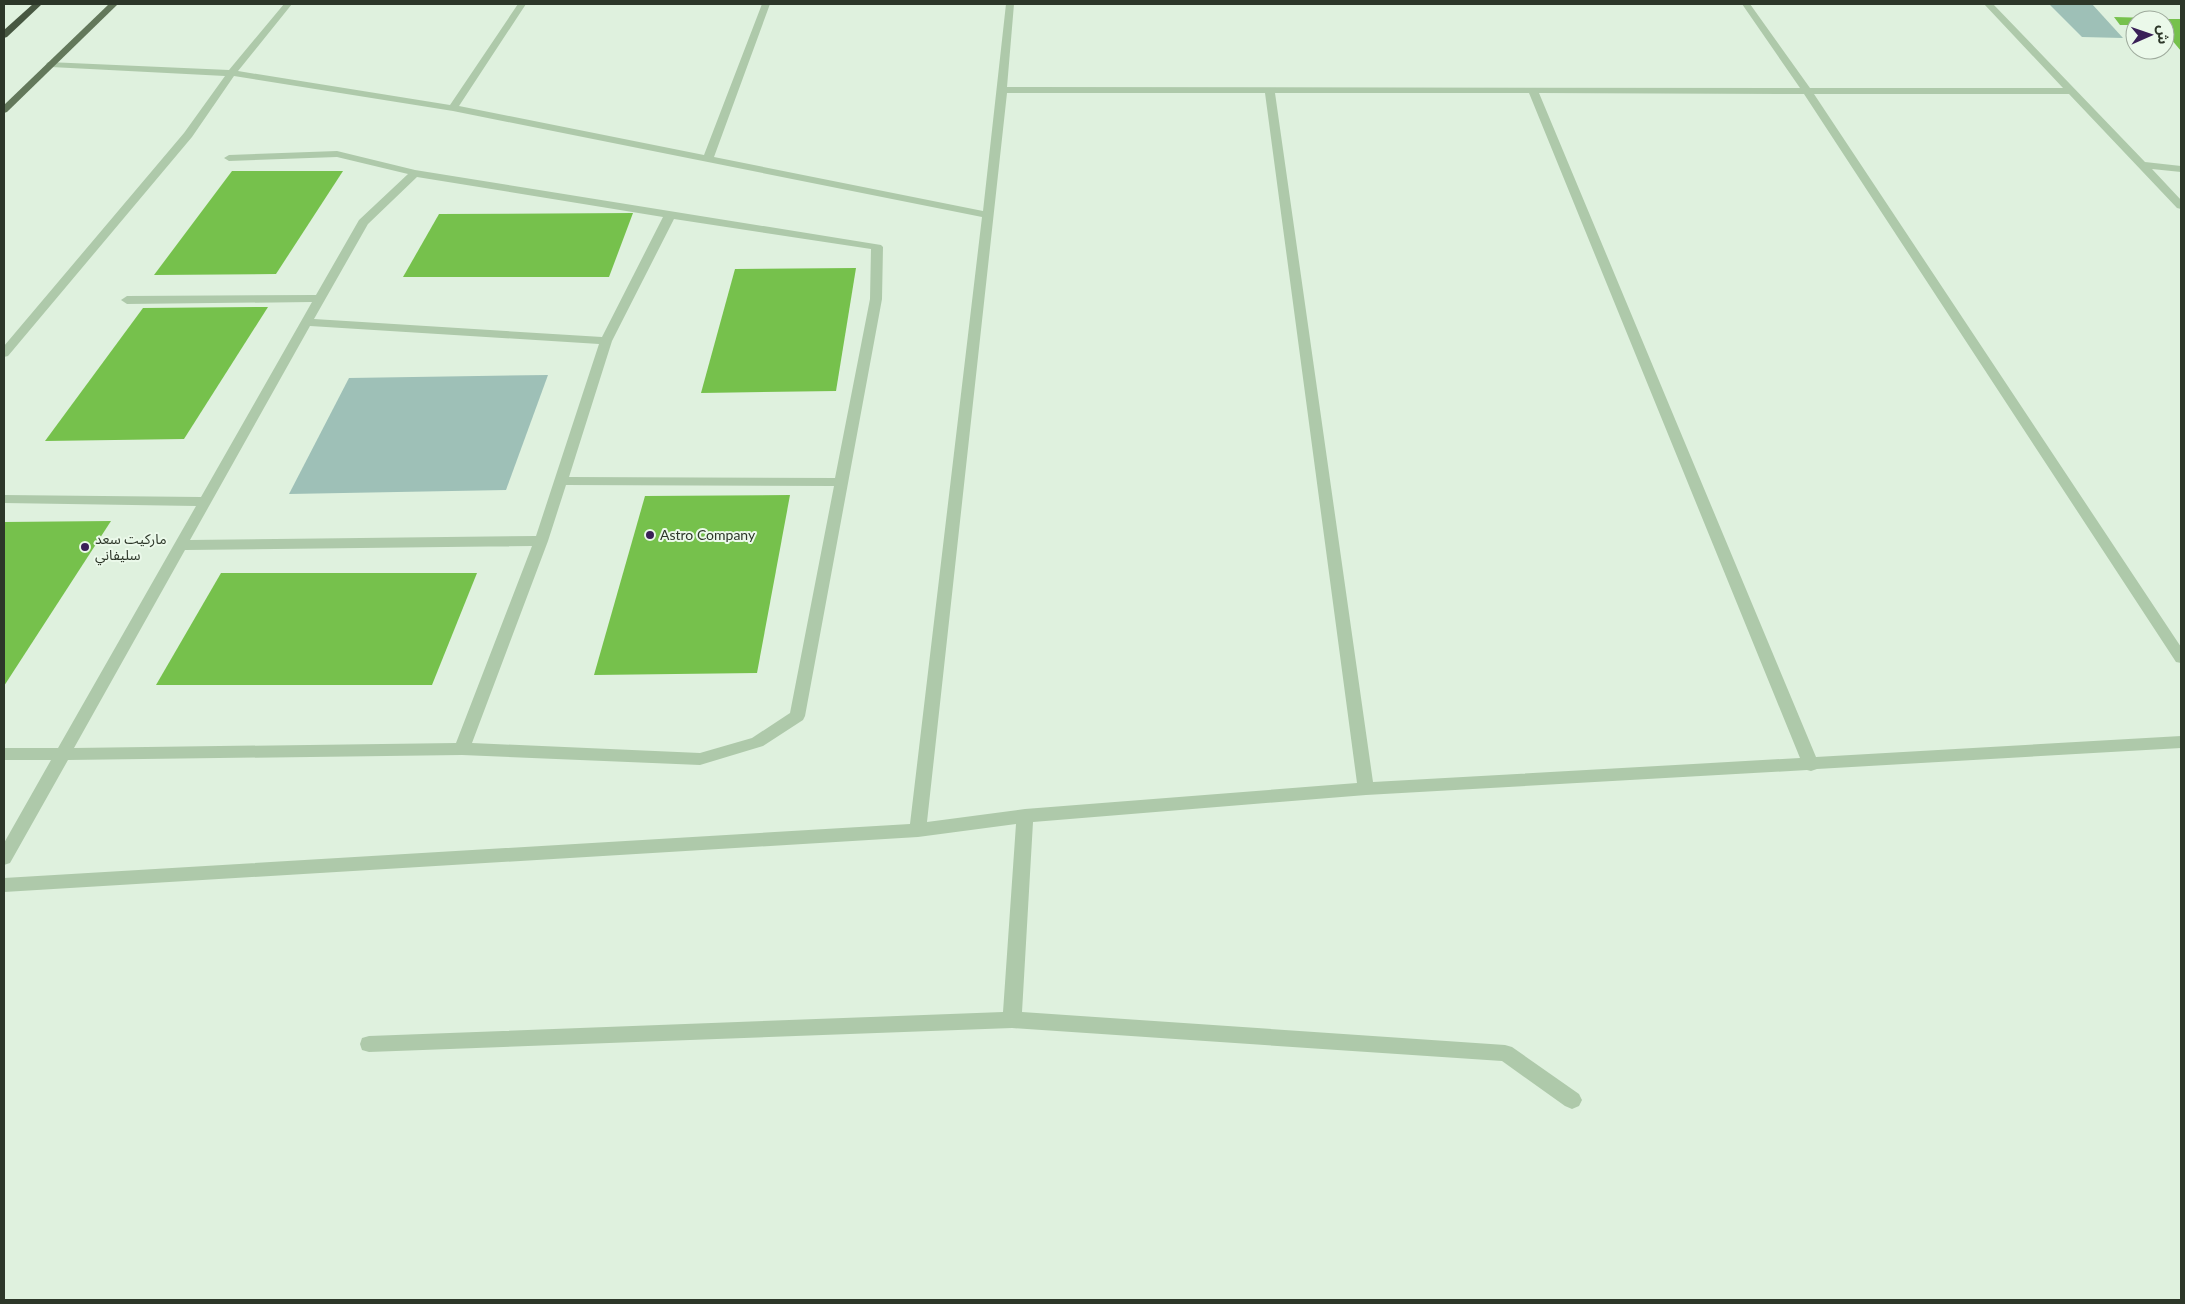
<svg xmlns="http://www.w3.org/2000/svg" width="2185" height="1304" font-family="Lato,'Noto Sans Arabic',sans-serif">
	<style>
		.green { fill: #9ec0b7 }
		.building { fill: #76c14c }
		.lines { fill: none; stroke-linecap: round; stroke-linejoin: round }
		.minor { fill: #aec9aa; fill-rule: evenodd }
		.major { fill: #63785b; fill-rule: evenodd }
		.highway { fill: #475741; fill-rule: evenodd }
		.poi-dot { fill: #3a2057; stroke: #ebf9ea; stroke-width: 2 }
		.labels { text-anchor: middle; stroke-width: 4; stroke-linejoin: round; paint-order: stroke }
		.poi-label { font-size: 14px; fill: #2d3729; stroke: #ebf9ea; text-anchor: start }
	</style>
	<rect width="100%" height="100%" fill="#dff1de"/>
	<g class="green">
		<polygon points="2049,4 2092,4 2123,38 2082,37"/>
		<polygon points="548,375 506,490 289,494 349,378"/>
	</g>
	<g class="building">
		<polygon points="2114,17 2151,18 2151,20 2135,20 2135,29 2131,25 2120,25"/>
		<polygon points="2165,19 2181,19 2181,51 2171,39 2165,39"/>
		<polygon points="232,171 343,171 276,274 154,275"/>
		<polygon points="633,213 609,277 403,277 439,214"/>
		<polygon points="856,268 836,391 701,393 735,269"/>
		<polygon points="268,307 184,439 45,441 143,308"/>
		<polygon points="790,495 757,673 594,675 645,496"/>
		<polygon points="111,521 4,686 4,522"/>
		<polygon points="221,573 477,573 432,685 156,685"/>
	</g>
	<g class="lines">
		<g class="minor">
			<path d="M284,4H292L238,71L450,105L518,4H526L459,106L704,155L762,4H770L714,157L983,211L1006,4H1014L1007,87L1800,88L1742,4H1750L1810,88H2063L1984,4H1993L2145,162L2181,166V172L2152,169L2181,200V209L2177,208L2069,94H1814L2181,647V663L2176,662L1804,94L1539,93L1816,757L2181,736V748L1817,769L1811,771L1807,770L1366,795L1033,822L1022,1012L1505,1045L1512,1047L1579,1094L1582,1100L1579,1106L1572,1109L1565,1106L1502,1061L1012,1028L369,1052L362,1050L360,1044L362,1038L369,1036L1003,1012L1016,824L918,837L4,892V878L910,824L982,217L453,111L234,76L192,137L8,356L4,357V346L184,133L225,76L51,67L46,64L48,62L229,70ZM1007,93H1265L1357,783L1025,809L927,822ZM1275,93H1529L1800,758L1373,782Z"/>
			<path d="M337,151L415,170L881,245L883,247L882,299L805,716L803,720L763,746L700,765L462,755L68,760L10,863L4,865V843L51,760H4V748H58L196,506L4,503V495L201,497L312,302L127,304L121,300L127,296L316,295L359,220L408,174L337,157L229,161L224,158L229,155ZM417,177L663,217L602,337L314,319L368,224ZM674,219L871,249L870,299L835,478L569,477L612,341ZM310,326L599,344L536,536L190,540ZM566,485L834,486L790,713L752,738L700,753L472,743L548,541ZM532,546L456,743L74,748L185,550Z"/>
		</g>
		<polygon class="major" points="109,4 118,4 7,112 4,113 4,105"/>
		<polygon class="highway" points="33,4 42,4 7,37 4,38 4,30"/>
	</g>
	<g class="poi-dot">
		<circle cx="650" cy="535" r="5"/>
		<circle cx="85" cy="547" r="5"/>
	</g>
	<g class="labels">
		<g class="poi-label">
			<text x="660" y="540">Astro Company</text>
			<text x="95" y="544">ماركيت سعد<tspan x="95" dy="16">سليفاني</tspan></text>
		</g>
	</g>
	<rect width="2185" height="1304" fill="none" stroke="#2d3729" stroke-width="10"/>
	<g transform="translate(2150 35) rotate(88)"><circle r="24" fill="#ebf9ea" stroke="#9fab9d"/>
	<path d="M0-4L9 19L0 12L-9 19Z" fill="#3a2057"/>
	<text y="-8" font-size="14" font-weight="bold" text-anchor="middle" fill="#2d3729">ش</text>
	</g>
</svg>
